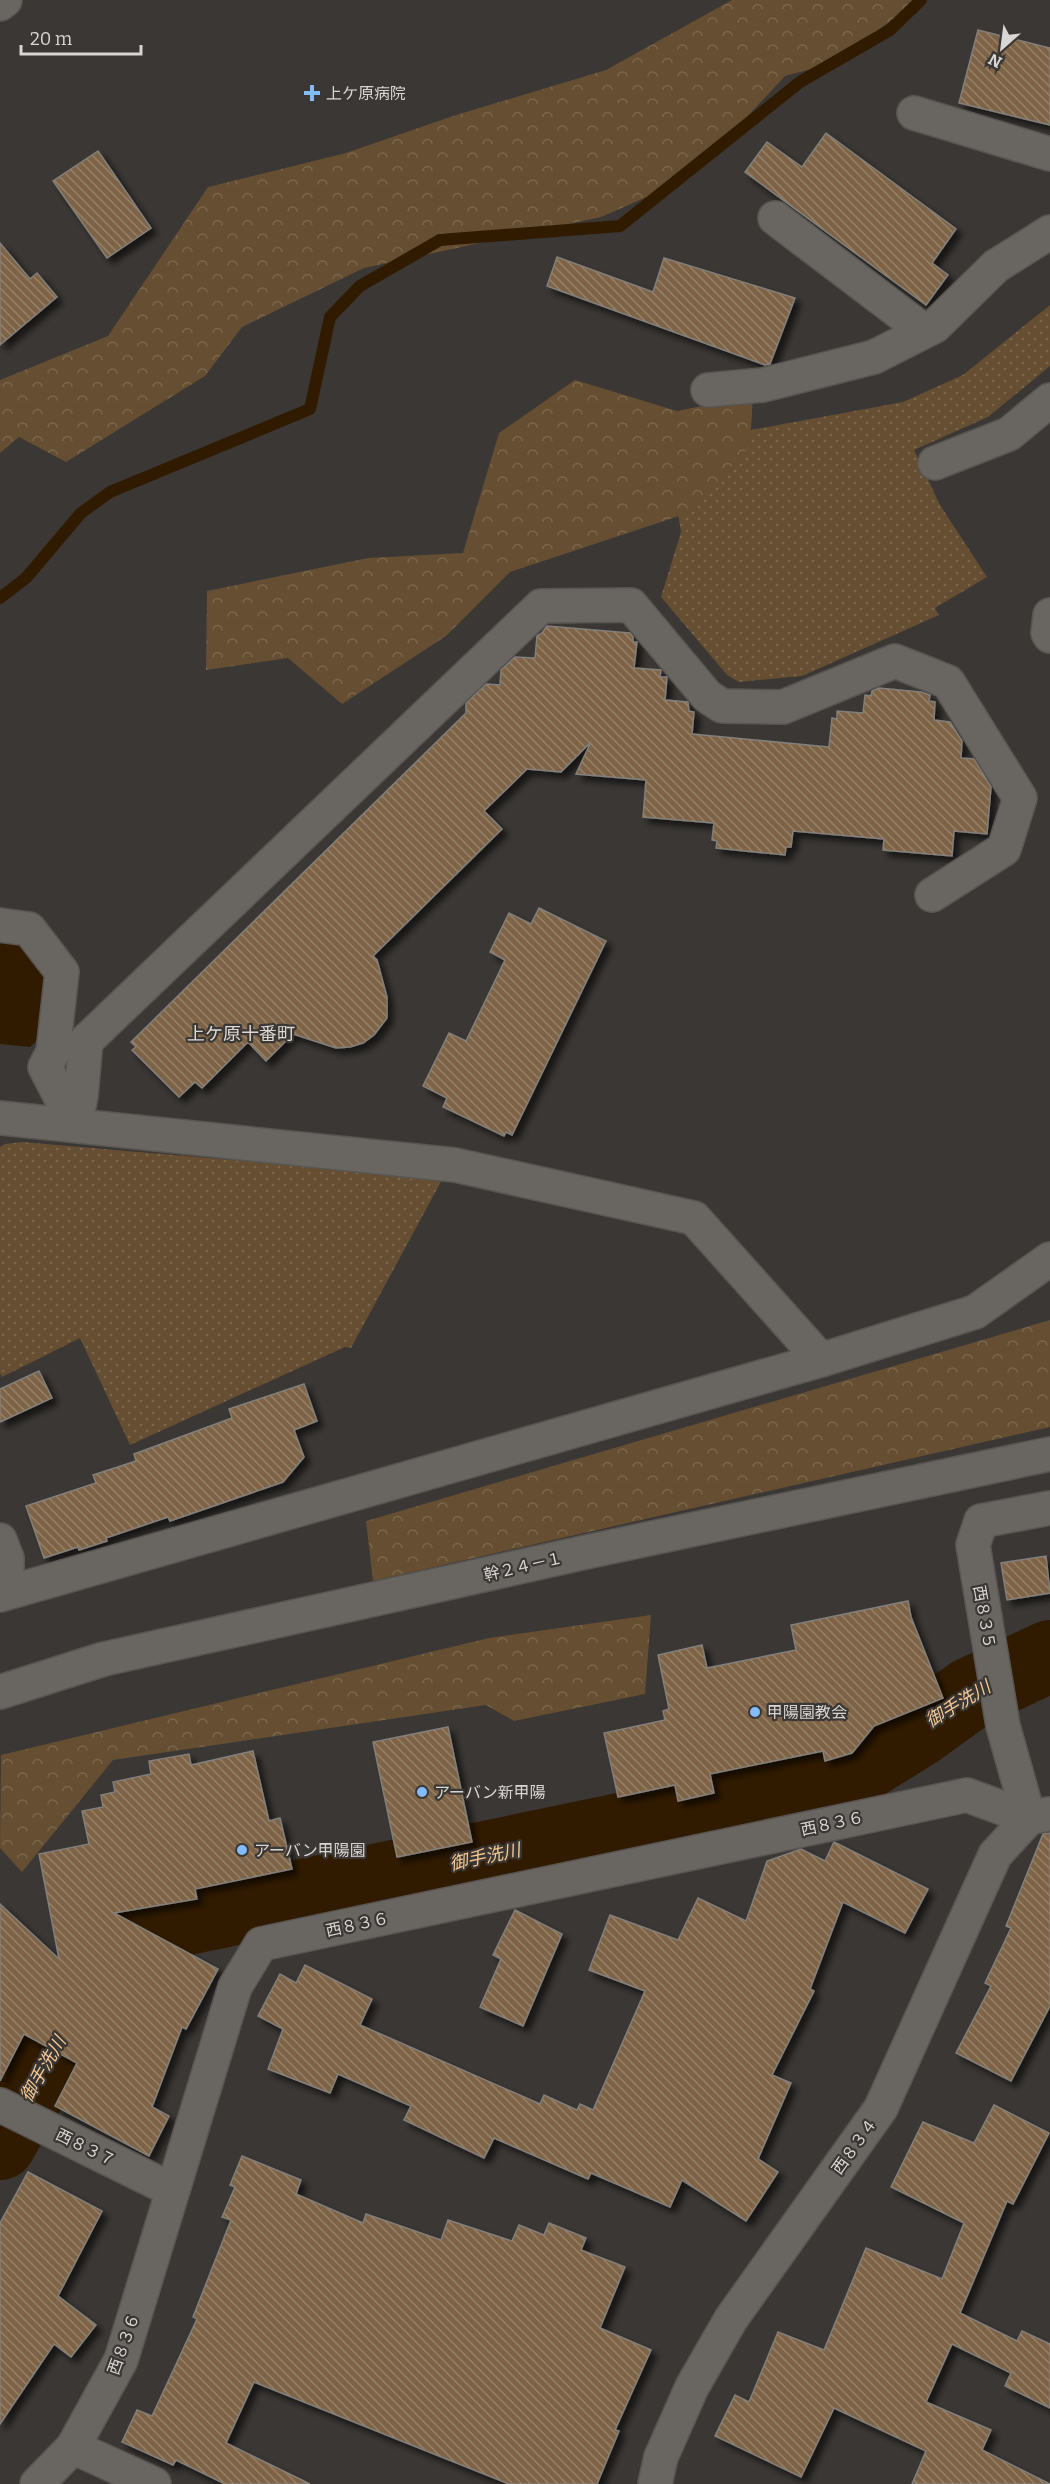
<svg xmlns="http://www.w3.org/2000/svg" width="1050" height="2484" font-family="Bitter,'Noto Sans JP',serif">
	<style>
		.grass { fill: url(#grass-dots) }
		.forest { fill: url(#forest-crowns) }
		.water { fill: #311b00 }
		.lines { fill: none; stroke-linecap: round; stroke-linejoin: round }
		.stream { stroke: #311b00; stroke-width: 12 }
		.river { stroke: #311b00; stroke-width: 72 }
		.building { fill: url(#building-back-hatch); stroke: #837f7b; stroke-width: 1.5; filter: url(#shadow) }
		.minor-casing { stroke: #585552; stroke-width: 36 }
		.minor { stroke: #696662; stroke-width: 33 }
		.poi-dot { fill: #82bcfa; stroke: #3a3734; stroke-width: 2 }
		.labels { text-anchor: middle; stroke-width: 4.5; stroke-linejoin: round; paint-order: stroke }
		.poi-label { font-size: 16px; fill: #d8d6d4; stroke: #3a3734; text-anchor: start }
		.street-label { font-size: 16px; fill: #d8d6d4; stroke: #3a3734 }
		.neighbourhood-label { font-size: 18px; fill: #dcd8d4; stroke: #3a3734 }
		.water-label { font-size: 18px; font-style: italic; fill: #f5c893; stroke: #3a3734 }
	</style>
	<defs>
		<pattern id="grass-dots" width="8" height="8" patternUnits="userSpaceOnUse" patternTransform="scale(1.5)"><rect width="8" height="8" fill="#654e31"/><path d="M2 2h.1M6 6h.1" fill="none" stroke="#7a674e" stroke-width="1.8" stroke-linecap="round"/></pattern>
		<pattern id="forest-crowns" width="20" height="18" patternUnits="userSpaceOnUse" patternTransform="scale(1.5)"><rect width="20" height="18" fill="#654e31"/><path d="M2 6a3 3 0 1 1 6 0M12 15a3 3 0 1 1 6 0" fill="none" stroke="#7a674e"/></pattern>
		<pattern id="building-back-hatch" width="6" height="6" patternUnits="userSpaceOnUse" patternTransform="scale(1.5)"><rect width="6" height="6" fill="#7e6446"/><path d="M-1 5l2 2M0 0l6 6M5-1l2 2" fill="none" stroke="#958168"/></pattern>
		<filter id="shadow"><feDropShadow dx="5.5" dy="5.5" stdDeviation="3" flood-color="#0009"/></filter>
	</defs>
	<rect width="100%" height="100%" fill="#3a3734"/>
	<g class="grass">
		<polygon points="1050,305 1050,366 988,417 914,450 940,505 987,577 935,608 939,615 802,676 739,682 727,675 661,597 681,532 669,460 714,412 751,430 903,402 963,375"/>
		<polygon points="22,1142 443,1178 351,1348 345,1347 130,1445 80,1338 2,1377 0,1373 0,1147 5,1144"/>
	</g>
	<g class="forest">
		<polygon points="732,0 917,0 837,62 785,76 690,178 601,217 364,268 242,327 205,376 66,462 19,437 0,453 0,380 108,336 208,187 346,153 453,116 606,70"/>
		<polygon points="575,380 677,411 753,396 750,445 694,511 510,572 446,636 342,704 288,658 206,670 207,591 368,558 463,553 499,433"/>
		<polygon points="1050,1320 1050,1427 373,1581 366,1521"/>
		<polygon points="651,1615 645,1694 514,1721 486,1705 113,1760 22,1872 0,1848 1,1755 489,1638"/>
	</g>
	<polygon class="water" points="17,940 48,975 44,1034 30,1047 0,1044 0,941"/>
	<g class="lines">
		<polyline class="stream" points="0,598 26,578 81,513 110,492 310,409 330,317 360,286 440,240 620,226 800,82 890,30 921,0"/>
		<polyline class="river" points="0,2144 102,1965 158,1925 789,1794 843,1778 917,1732 971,1693 1050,1656"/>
	</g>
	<g class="building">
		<polygon points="978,30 1050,48 1050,125 959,103"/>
		<polygon points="826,133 956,229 932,263 948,275 926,305 745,172 767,142 802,167"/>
		<polygon points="98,151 151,228 107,258 53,181"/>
		<polygon points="0,243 30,279 37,273 57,297 0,345"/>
		<polygon points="557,257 653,292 664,258 795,298 770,364 765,365 547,286"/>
		<polygon points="547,626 630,633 633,637 633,642 637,642 634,668 661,670 660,677 667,677 665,700 688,702 689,711 694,712 692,734 829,747 832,718 837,719 837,711 863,713 865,695 871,696 872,691 879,688 921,692 930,695 929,701 935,702 934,720 950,722 962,741 961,758 974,759 991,787 987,834 954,831 952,856 883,850 884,839 793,831 791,847 786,847 785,855 716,848 717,841 712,840 714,823 643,817 646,780 576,774 591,742 561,772 527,769 484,811 502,829 373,956 377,960 387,997 387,1018 374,1035 363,1043 350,1047 336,1048 293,1034 266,1061 248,1042 202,1088 195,1082 179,1097 132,1050 136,1047 131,1042 466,713 466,703 486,684 500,685 501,670 515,657 535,658 537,636 542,633"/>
		<polygon points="539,908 606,941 512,1135 506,1132 504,1136 443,1107 447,1098 423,1086 449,1033 466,1041 505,960 490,952 509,913 531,924"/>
		<polygon points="39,1371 52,1398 0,1422 0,1389"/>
		<polygon points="304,1384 317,1421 294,1430 304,1457 283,1482 170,1521 168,1517 106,1538 107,1541 79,1550 78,1547 44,1558 26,1506 96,1483 93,1475 136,1461 134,1454 232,1418 229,1409"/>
		<polygon points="1046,1556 1050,1593 1007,1600 1001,1563"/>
		<polygon points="908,1601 911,1617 943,1698 874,1726 852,1753 825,1761 823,1751 710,1774 714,1793 678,1801 675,1785 618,1797 604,1733 665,1720 663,1711 669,1709 658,1655 702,1645 707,1668 796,1650 791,1625"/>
		<polygon points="448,1727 472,1842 397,1857 373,1742"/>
		<polygon points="253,1751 269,1821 280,1818 292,1869 195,1889 197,1899 114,1913 218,1969 186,2029 182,2027 152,2107 169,2116 149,2156 55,2106 77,2063 24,2034 0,2081 0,1904 59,1959 39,1854 89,1844 82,1811 103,1807 101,1795 115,1792 113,1782 151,1774 149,1761 189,1754 191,1765"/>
		<polygon points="1050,1833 1050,2006 1011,2081 956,2053 991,1986 985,1983 1011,1928 1006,1926 1043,1834"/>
		<polygon points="834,1842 928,1889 905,1933 843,1902 810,1989 814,1991 772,2075 791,2083 758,2159 778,2172 746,2221 682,2180 670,2207 591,2173 588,2179 494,2138 484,2158 404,2120 411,2106 338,2074 330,2093 268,2069 283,2029 258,2016 280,1974 296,1983 305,1965 372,1999 360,2025 540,2104 544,2095 577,2110 580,2104 593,2110 645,1991 589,1970 610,1915 678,1940 698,1898 746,1921 767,1861 801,1849 825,1861"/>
		<polygon points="515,1910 562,1934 523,2026 480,2007 501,1959 493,1955"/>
		<polygon points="994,2105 1049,2133 1013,2204 1007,2201 960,2313 1017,2341 1022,2331 1050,2344 1050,2408 1005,2386 1011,2373 952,2344 926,2402 991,2430 982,2450 1050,2484 912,2484 926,2451 834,2408 801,2477 715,2436 735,2395 749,2402 778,2332 824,2350 866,2248 942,2279 964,2223 891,2187 923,2122 974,2143"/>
		<polygon points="242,2156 301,2180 296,2194 363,2223 366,2214 441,2240 448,2220 512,2241 519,2225 544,2235 549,2223 586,2238 581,2250 625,2267 600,2328 651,2350 615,2430 619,2431 597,2484 509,2484 254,2382 226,2443 310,2484 225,2484 176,2460 173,2465 122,2442 137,2410 152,2416 197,2319 193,2317 231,2220 222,2217 235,2187 230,2185"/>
		<polygon points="28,2172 102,2211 58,2296 96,2325 71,2357 54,2344 0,2424 0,2223"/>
	</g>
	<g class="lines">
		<defs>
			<g id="minor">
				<polyline points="0,4 5,0"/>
				<polyline points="914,113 1050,154"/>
				<polyline points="775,218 924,331"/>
				<polyline points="708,390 763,385 874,357 935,326 996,266 1050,232"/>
				<polyline points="935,463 1009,434 1050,400"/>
				<polyline points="1050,615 1048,633 1050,636"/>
				<polyline points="0,925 29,929 62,972 53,1052 45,1067 75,1125"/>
				<polyline points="0,1118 455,1165 694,1218 821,1360"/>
				<polyline points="75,1125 81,1096 86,1041 541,606 631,605 707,696 722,706 783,707 895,661 948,682 1020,798 1004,849 932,895"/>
				<polyline points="0,1540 7,1558 7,1591"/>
				<polyline points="0,1595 821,1360 975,1312 1050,1259"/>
				<polyline points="0,1692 104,1659 591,1551 1050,1454"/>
				<polyline points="1029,1818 1003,1726 973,1545 981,1521 1050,1508"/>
				<polyline points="0,2105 172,2190"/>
				<polyline points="73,2447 154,2484"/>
				<polyline points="37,2484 73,2447 121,2360 235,1987 261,1944 967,1795 1029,1818"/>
				<polyline points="655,2484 661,2457 692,2387 731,2319 881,2108 995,1855 1029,1818 1048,1814"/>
			</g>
		</defs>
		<use href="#minor" class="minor-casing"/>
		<use href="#minor" class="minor"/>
	</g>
	<g class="poi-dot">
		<path d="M309 84h6v6h6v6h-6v6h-6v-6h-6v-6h6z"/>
		<circle cx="755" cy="1712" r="6"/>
		<circle cx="422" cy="1792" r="6"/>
		<circle cx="242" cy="1850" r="6"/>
	</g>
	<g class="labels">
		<g class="poi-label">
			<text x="326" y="99">上ケ原病院</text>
			<text x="767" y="1718">甲陽園教会</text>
			<text x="434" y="1798">アーバン新甲陽</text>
			<text x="254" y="1856">アーバン甲陽園</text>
		</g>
		<g class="street-label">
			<text transform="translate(523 1566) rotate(-13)" y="6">幹２４－１</text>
			<text transform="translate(985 1617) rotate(80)" y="6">西８３５</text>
			<text transform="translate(832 1823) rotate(-12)" y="6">西８３６</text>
			<text transform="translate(357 1924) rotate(-12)" y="6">西８３６</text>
			<text transform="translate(854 2146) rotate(-54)" y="6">西８３４</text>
			<text transform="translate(86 2147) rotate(26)" y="6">西８３７</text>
			<text transform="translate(123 2344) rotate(-70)" y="6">西８３６</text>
		</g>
		<g class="neighbourhood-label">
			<text x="241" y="1040">上ケ原十番町</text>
		</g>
		<g class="water-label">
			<text transform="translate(958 1704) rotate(-31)" y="6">御手洗川</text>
			<text transform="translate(485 1857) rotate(-12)" y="6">御手洗川</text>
			<text transform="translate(43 2069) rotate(-60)" y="6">御手洗川</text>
		</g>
	</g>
	<g transform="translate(1002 48) rotate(208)" stroke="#3a3734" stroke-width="4.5" paint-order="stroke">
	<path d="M0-4.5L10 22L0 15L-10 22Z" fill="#d8d6d4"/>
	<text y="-9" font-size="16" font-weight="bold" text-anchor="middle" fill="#d8d6d4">N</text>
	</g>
	<path d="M21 45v9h120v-9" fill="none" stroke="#d8d6d4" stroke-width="3"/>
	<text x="30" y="45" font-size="18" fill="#d8d6d4" stroke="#3a3734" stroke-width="4.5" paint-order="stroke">20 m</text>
</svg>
